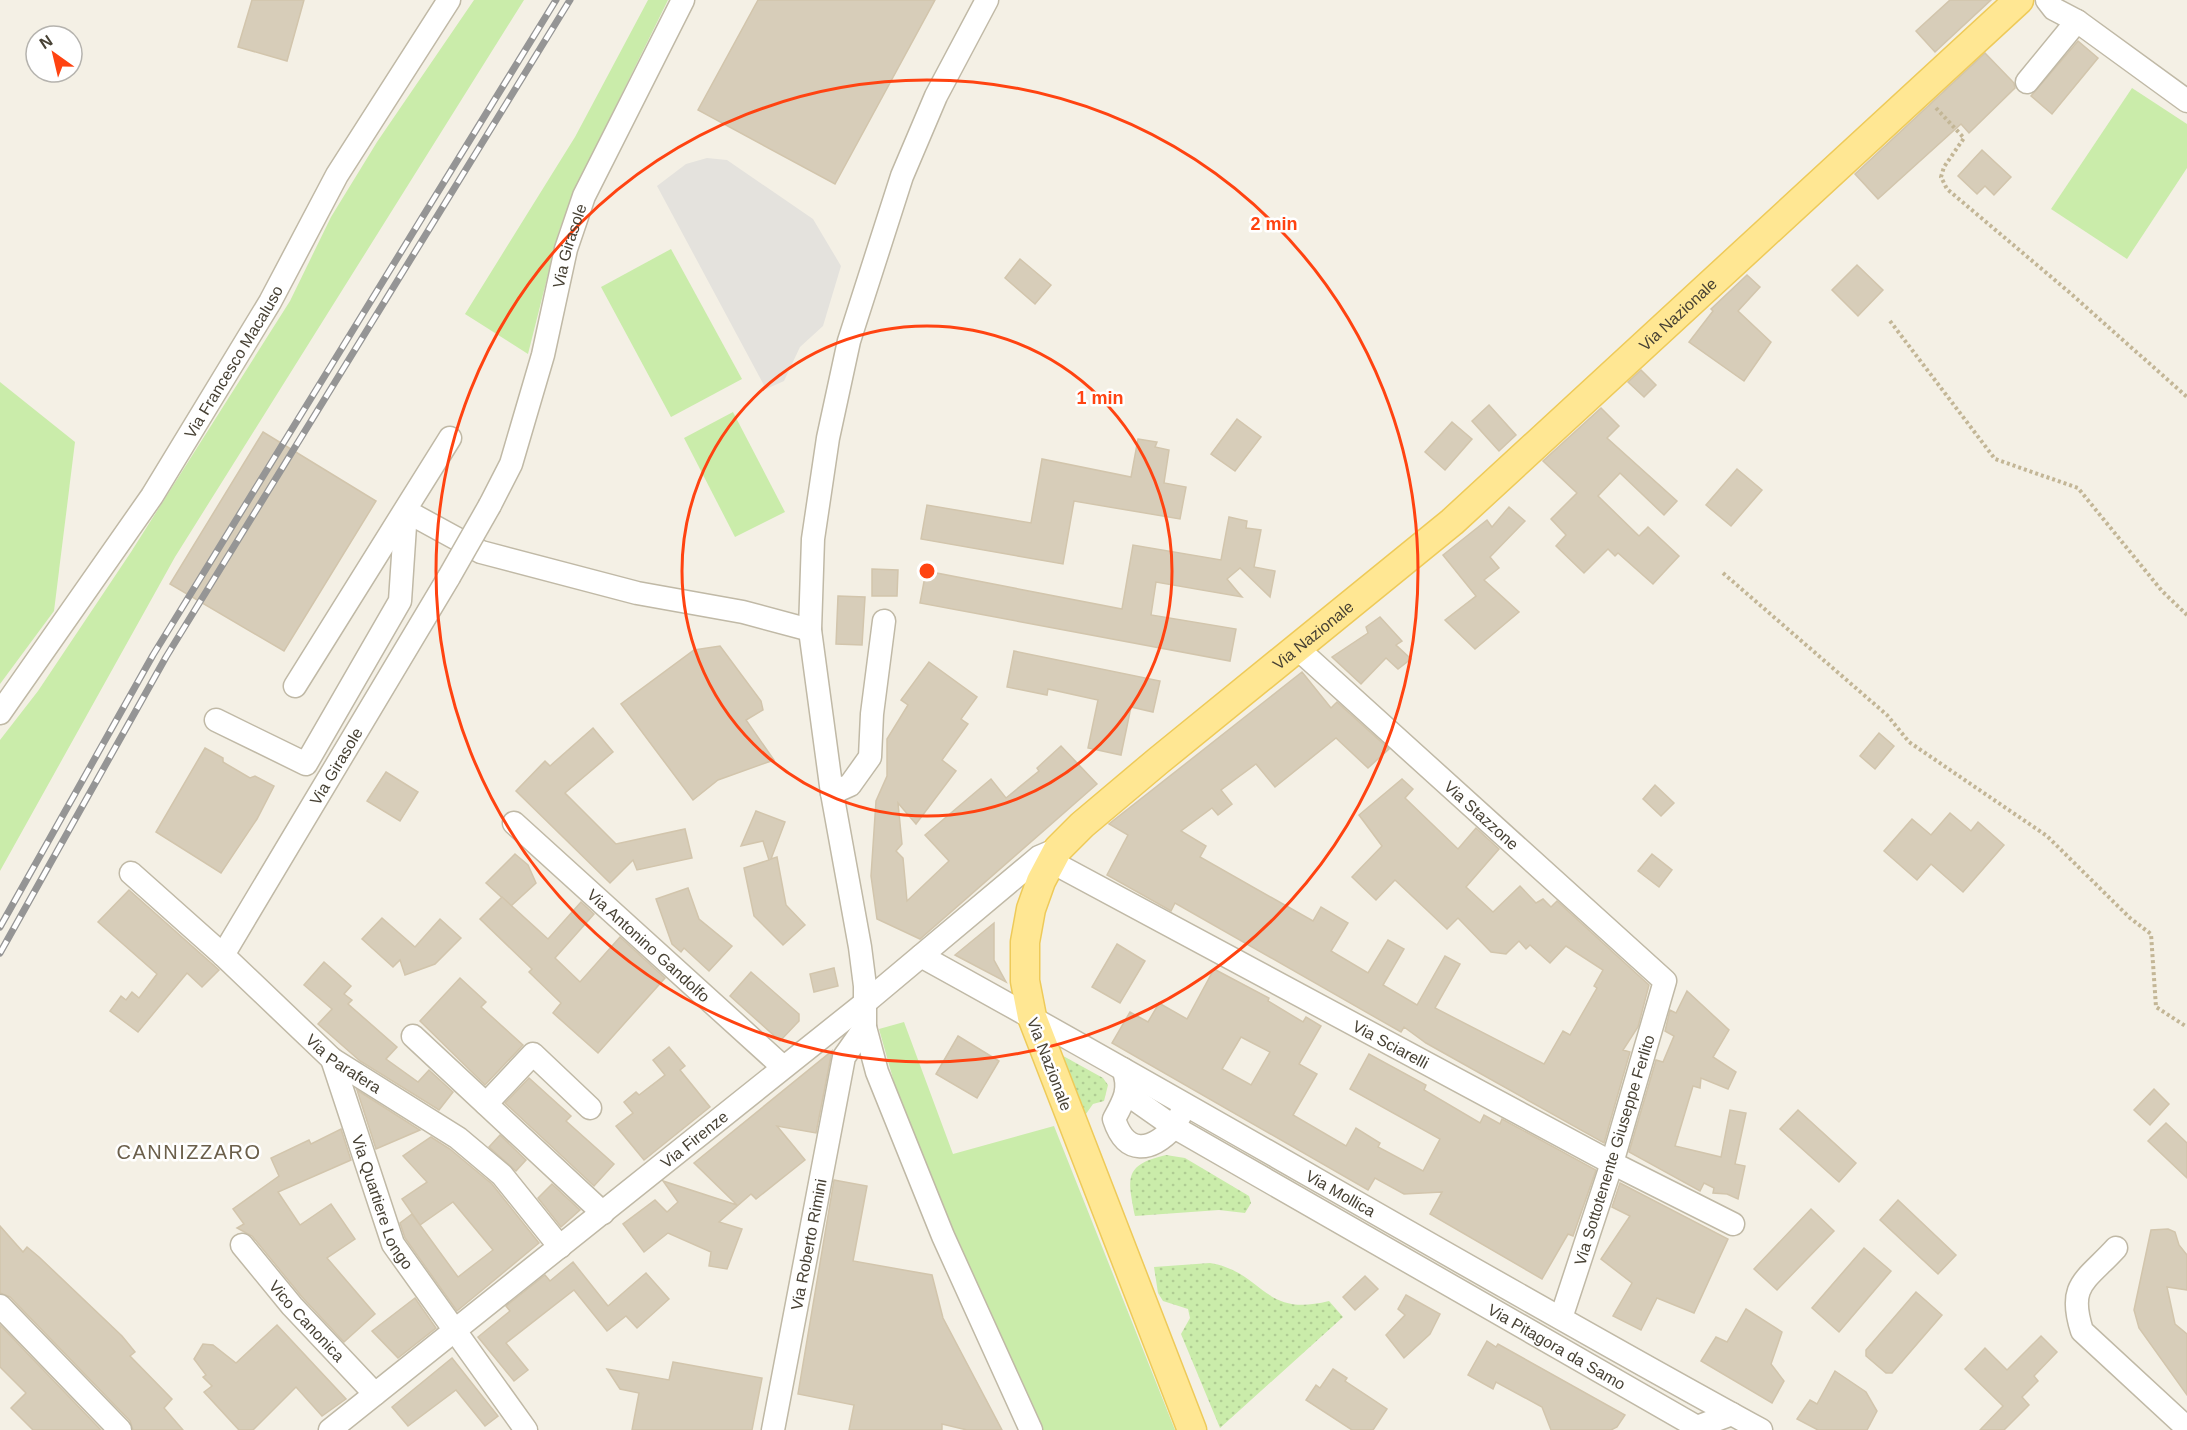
<svg xmlns="http://www.w3.org/2000/svg" width="2187" height="1430" font-family="Helvetica,sans-serif">
	<style>
		.grass { fill: #caecaa }
		.garden { fill: url(#garden-dots) }
		.parking { fill: #e4e2dd }
		.building { fill: #d7cdb9; stroke: #d2c5ac; stroke-width: 1.5; fill-rule: evenodd }
		.lines { fill: none; stroke-linecap: round; stroke-linejoin: round }
		.minor-casing { stroke: #c0b9a6; stroke-width: 25 }
		.major-casing { stroke: #eeca59; stroke-width: 31 }
		.path { stroke: #c3b696; stroke-width: 4; stroke-dasharray: 3 3; stroke-linecap: butt }
		.minor { stroke: #fff; stroke-width: 22 }
		.major { stroke: #ffe793; stroke-width: 28 }
		.rail-casing { stroke: #959595; stroke-width: 7 }
		.rail { stroke: #fff; stroke-width: 4.5; stroke-dasharray: 14; stroke-linecap: butt }
		.minor-bridge-casing { stroke: #c0b9a6; stroke-width: 25; stroke-linecap: butt }
		.minor-bridge { stroke: #fff; stroke-width: 22 }
		.ring { fill: none; stroke: #ff4311; stroke-width: 3 }
		.labels { text-anchor: middle; stroke-width: 5; stroke-linejoin: round; paint-order: stroke }
		.street-label { font-size: 16px; fill: #474134; stroke: #fff }
		.quarter-label { font-size: 20px; letter-spacing: 1.5px; fill: #6b5f4a; stroke: #fff }
		.centre { fill: #ff4311; stroke: #fff; stroke-width: 3 }
		.ring-label { font-size: 18px; text-anchor: middle; font-weight: bold; fill: #ff4311; stroke: #fff; stroke-width: 5; stroke-linejoin: round; paint-order: stroke }
	</style>
	<defs>
		<pattern id="garden-dots" width="8" height="8" patternUnits="userSpaceOnUse" patternTransform="scale(1.5)"><rect width="8" height="8" fill="#caecaa"/><path d="M2 2h.1M6 6h.1" fill="none" stroke="#afcc93" stroke-width="1.8" stroke-linecap="round"/></pattern>
	</defs>
	<rect width="100%" height="100%" fill="#f4f0e5"/>
	<g class="grass">
		<polygon points="474,0 524,0 175,557 0,871 0,740 38,691 131,552 290,301 331,217 377,142"/>
		<polygon points="648,0 668,0 576,187 559,231 528,354 465,314 575,137"/>
		<polygon points="2132,88 2187,124 2187,168 2127,259 2051,209"/>
		<polygon points="671,249 742,379 671,417 601,287"/>
		<polygon points="0,382 75,442 54,611 0,684"/>
		<polygon points="733,412 785,512 735,537 684,438"/>
		<polygon points="904,1022 953,1154 1054,1126 1175,1430 1042,1430 906,1125 879,1029"/>
	</g>
	<g class="garden">
		<polygon points="1056,1052 1103,1078 1108,1085 1104,1101 1093,1104 1081,1121"/>
		<path d="M1166,1155L1185,1158L1249,1196L1251,1203L1245,1213L1219,1210L1135,1216C1128,1178 1123,1165 1166,1155Z"/>
		<path d="M1210,1263C1264,1272 1262,1318 1329,1301L1343,1317L1220,1428L1181,1334L1190,1318L1188,1309L1163,1301L1158,1293L1154,1267Z"/>
	</g>
	<polygon class="parking" points="707,158 727,160 813,219 841,266 823,326 800,347 784,381 766,389 657,186 686,164"/>
	<g class="building">
		<polygon points="252,0 304,0 287,61 238,47"/>
		<polygon points="758,0 935,0 835,184 698,110"/>
		<polygon points="1950,0 1991,0 1935,52 1916,31"/>
		<polygon points="2078,41 2098,58 2052,114 2031,96"/>
		<polygon points="1985,53 2014,83 2015,88 1969,133 1961,124 1878,199 1855,174"/>
		<polygon points="1982,150 2011,177 1994,195 1985,186 1977,194 1958,176"/>
		<polygon points="1020,259 1051,285 1035,304 1005,278"/>
		<polygon points="1857,265 1883,290 1858,316 1832,290"/>
		<polygon points="1747,275 1760,287 1738,311 1771,342 1744,381 1689,342 1713,311 1711,309"/>
		<polygon points="1641,370 1656,385 1644,397 1628,382"/>
		<polygon points="1489,405 1516,435 1499,451 1472,421"/>
		<polygon points="1601,408 1619,426 1607,438 1677,501 1664,515 1620,473 1598,496 1639,536 1648,527 1679,556 1653,584 1618,553 1615,556 1608,549 1584,573 1556,546 1566,535 1551,519 1577,493 1543,461"/>
		<polygon points="1237,419 1261,437 1235,471 1211,454"/>
		<polygon points="1452,422 1472,439 1445,470 1425,452"/>
		<polygon points="263,432 376,501 284,651 170,584"/>
		<polygon points="1138,439 1157,442 1155,447 1169,450 1164,483 1186,487 1180,519 1074,501 1063,564 921,539 927,505 1031,523 1042,459 1131,477"/>
		<polygon points="1737,469 1762,490 1731,526 1706,505"/>
		<polygon points="1509,507 1525,521 1490,557 1499,568 1484,580 1519,612 1475,649 1445,620 1476,596 1443,555 1487,520 1492,527"/>
		<polygon points="1229,517 1247,521 1246,528 1261,530 1254,567 1275,571 1270,597 1240,568 1227,579 1242,597 1156,582 1151,615 1236,629 1230,661 920,603 926,571 1122,609 1133,545 1221,560"/>
		<polygon points="872,569 898,570 897,596 872,596"/>
		<polygon points="838,596 865,597 862,645 836,644"/>
		<polygon points="1380,617 1402,641 1396,645 1411,659 1398,669 1386,658 1361,684 1332,657 1368,633 1366,627"/>
		<polygon points="720,646 761,701 763,710 746,720 774,760 718,780 693,800 621,704 694,650"/>
		<polygon points="1014,651 1160,681 1153,712 1131,707 1121,755 1088,748 1098,700 1048,689 1047,695 1007,687"/>
		<polygon points="929,662 977,697 961,719 968,724 942,760 956,771 916,824 898,803 902,844 896,851 903,858 907,901 949,861 925,835 991,779 1006,798 1039,771 1037,768 1061,746 1097,784 920,939 877,919 871,876 876,801 887,776 887,739 908,705 901,700"/>
		<polygon points="1302,672 1331,708 1337,702 1389,749 1368,768 1336,738 1275,787 1256,764 1221,790 1232,804 1218,815 1212,808 1181,831 1206,846 1200,857 1313,921 1321,907 1348,923 1331,951 1368,973 1388,940 1404,949 1383,985 1417,1005 1445,956 1460,964 1435,1008 1544,1064 1563,1031 1570,1035 1597,988 1594,986 1603,970 1566,946 1550,963 1530,945 1526,949 1519,941 1506,954 1491,952 1458,918 1447,929 1395,880 1376,900 1352,877 1382,846 1359,815 1402,779 1413,789 1405,798 1458,849 1476,828 1499,849 1466,887 1493,912 1520,886 1536,903 1543,899 1551,907 1557,901 1649,985 1638,1027 1623,1050 1630,1052 1604,1143 1426,1043 1404,1027 1401,1032 1175,903 1171,911 1107,875 1128,835 1109,824"/>
		<polygon points="593,728 613,752 565,793 616,844 685,829 692,858 637,870 633,860 610,883 516,791 545,761 550,766"/>
		<polygon points="1879,733 1894,746 1875,769 1860,756"/>
		<polygon points="205,748 223,758 223,762 250,778 255,776 274,786 257,819 221,873 156,832"/>
		<polygon points="386,772 418,792 400,821 367,801"/>
		<polygon points="1655,785 1674,803 1661,816 1643,799"/>
		<polygon points="756,811 785,822 771,859 777,857 786,905 805,925 783,945 754,916 744,868 769,860 763,841 741,846"/>
		<polygon points="1950,813 1971,831 1978,822 2004,845 1963,892 1931,864 1917,880 1884,851 1912,819 1931,835"/>
		<polygon points="515,854 528,865 536,883 511,906 486,883"/>
		<polygon points="1652,854 1672,870 1659,887 1638,871"/>
		<polygon points="688,888 699,919 732,946 709,971 684,948 681,952 672,944 656,899"/>
		<polygon points="129,890 219,970 202,987 187,973 138,1032 110,1011 121,996 126,1000 132,992 139,998 157,974 98,922"/>
		<polygon points="502,897 548,939 581,902 594,914 555,958 580,982 620,937 665,978 598,1053 553,1013 561,1003 529,972 532,969 480,919"/>
		<polygon points="382,918 415,947 440,919 461,938 435,964 405,975 400,960 393,967 362,939"/>
		<polygon points="994,923 994,960 1006,982 955,955"/>
		<polygon points="1117,944 1145,961 1120,1003 1092,987"/>
		<polygon points="324,962 351,986 344,994 352,1000 348,1004 397,1047 386,1059 418,1082 429,1070 453,1092 439,1110 360,1061 318,1024 332,1009 304,985"/>
		<polygon points="834,968 838,986 814,992 810,974"/>
		<path d="M1214,969L1269,998L1268,1001L1303,1022L1306,1017L1321,1026L1299,1064L1317,1074L1293,1115L1346,1146L1356,1128L1380,1143L1378,1147L1423,1171L1440,1139L1350,1089L1369,1054L1426,1085L1424,1090L1480,1123L1484,1115L1500,1124L1502,1119L1596,1170L1573,1236L1568,1234L1542,1279L1430,1214L1442,1192L1404,1194L1375,1178L1368,1190L1112,1043L1130,1012L1148,1022L1159,1003L1187,1019ZM1241,1037L1270,1052L1251,1085L1222,1069Z"/>
		<polygon points="751,972 799,1014 799,1021 780,1041 730,996"/>
		<polygon points="460,978 486,1002 481,1007 523,1045 485,1085 420,1021"/>
		<polygon points="1687,991 1729,1030 1713,1057 1736,1072 1728,1089 1701,1078 1700,1088 1693,1086 1675,1146 1721,1157 1730,1110 1746,1113 1735,1164 1745,1166 1738,1199 1727,1194 1713,1193 1714,1188 1704,1183 1700,1191 1629,1152 1656,1060 1663,1062 1674,1036 1665,1031 1670,1010 1676,1013"/>
		<polygon points="958,1036 999,1061 977,1098 936,1074"/>
		<polygon points="669,1047 685,1066 680,1070 710,1107 644,1160 616,1126 633,1113 624,1102 636,1092 639,1095 665,1075 653,1060"/>
		<polygon points="832,1051 816,1133 777,1126 805,1160 756,1199 751,1194 719,1222 742,1229 727,1269 709,1266 711,1252 668,1233 644,1252 623,1224 655,1200 667,1212 678,1202 663,1181 737,1205 694,1163"/>
		<polygon points="529,1078 571,1116 566,1121 614,1164 594,1186 505,1103"/>
		<polygon points="2154,1089 2169,1104 2150,1125 2134,1110"/>
		<polygon points="357,1090 420,1130 376,1149"/>
		<polygon points="1798,1110 1856,1163 1839,1182 1780,1129"/>
		<polygon points="2166,1123 2187,1143 2187,1178 2148,1141"/>
		<polygon points="341,1129 351,1160 278,1192 300,1225 331,1204 355,1239 327,1258 375,1314 344,1342 302,1297 252,1236 237,1228 244,1224 233,1209 279,1176 271,1158 309,1140 311,1144"/>
		<polygon points="500,1135 526,1160 516,1171 489,1147"/>
		<polygon points="431,1137 450,1149 492,1184 539,1243 457,1311 405,1238 400,1223 412,1214 458,1277 493,1250 453,1202 420,1225 402,1199 427,1182 403,1156"/>
		<polygon points="834,1180 867,1186 853,1261 932,1275 943,1318 1002,1430 967,1430 942,1424 942,1430 849,1430 854,1405 798,1394"/>
		<polygon points="1620,1183 1728,1239 1694,1313 1657,1298 1641,1330 1613,1316 1632,1283 1601,1259 1630,1216 1612,1207"/>
		<polygon points="552,1184 580,1210 561,1227 538,1198"/>
		<polygon points="1898,1200 1956,1255 1938,1274 1880,1220"/>
		<polygon points="1811,1209 1834,1231 1777,1290 1754,1269"/>
		<polygon points="0,1226 23,1252 27,1247 39,1257 122,1336 135,1352 130,1356 172,1399 164,1408 183,1430 133,1430 130,1421 10,1297 0,1293"/>
		<polygon points="2168,1229 2175,1232 2179,1245 2187,1255 2187,1290 2167,1287 2175,1324 2187,1334 2187,1395 2139,1328 2134,1310 2151,1230"/>
		<polygon points="1864,1248 1891,1271 1839,1332 1812,1308"/>
		<polygon points="573,1262 608,1306 646,1273 669,1299 637,1328 626,1316 607,1331 574,1290 506,1343 528,1370 514,1381 478,1337 510,1311 506,1306 545,1275 550,1281"/>
		<polygon points="1365,1276 1378,1289 1355,1310 1343,1297"/>
		<polygon points="1916,1292 1942,1315 1892,1373 1886,1373 1866,1356 1866,1350"/>
		<polygon points="1406,1295 1440,1314 1430,1334 1404,1358 1386,1335 1405,1315 1398,1309"/>
		<polygon points="415,1298 436,1328 398,1358 372,1331"/>
		<polygon points="1746,1309 1782,1332 1771,1364 1784,1381 1772,1403 1701,1361 1716,1337 1727,1342"/>
		<polygon points="0,1325 101,1430 33,1430 11,1408 26,1393 0,1367"/>
		<polygon points="277,1325 346,1399 322,1416 296,1387 253,1430 239,1430 204,1392 212,1386 203,1377 206,1375 194,1359 203,1344 213,1345 236,1363"/>
		<polygon points="2041,1336 2057,1352 2034,1376 2038,1381 2022,1397 2029,1405 2004,1430 1980,1430 2003,1406 1965,1369 1985,1348 2007,1370"/>
		<polygon points="1487,1341 1496,1347 1498,1344 1625,1415 1617,1427 1611,1430 1551,1430 1542,1407 1496,1382 1493,1389 1468,1375"/>
		<polygon points="452,1358 498,1416 485,1426 456,1390 408,1426 392,1407"/>
		<polygon points="673,1362 762,1378 752,1430 632,1430 639,1393 620,1389 607,1369 669,1380"/>
		<polygon points="1333,1369 1347,1378 1345,1381 1387,1409 1373,1430 1352,1430 1306,1400 1316,1385 1320,1388"/>
		<polygon points="1835,1371 1866,1392 1877,1411 1867,1430 1818,1430 1797,1419 1810,1400 1817,1404"/>
	</g>
	<g class="lines">
		<defs>
			<g id="minor">
				<polyline points="987,0 936,96 902,176 849,341 828,438 813,539 810,630 832,793 860,947 865,986 865,1027 877,1072 943,1236 1031,1430"/>
				<polyline points="2047,0 2054,9 2077,21 2187,101"/>
				<polyline points="2027,82 2077,21"/>
				<path id="s1" d="M490,505L511,464L543,355L566,249L584,196L683,0"/>
				<polyline points="406,511 481,552 637,593 743,612 810,630"/>
				<path id="s2" d="M1297,648L1665,981L1612,1163L1561,1318"/>
				<polyline points="295,686 450,438"/>
				<path id="s3" d="M0,713L152,496L270,302L337,175L449,0"/>
				<polyline points="216,720 306,764 400,601 406,511"/>
				<polyline points="832,793 850,785 870,757 872,714 884,621"/>
				<path id="s4" d="M514,823L783,1067"/>
				<path id="s5" d="M1050,861L1612,1163L1733,1224"/>
				<path id="s6" d="M131,873L223,955L332,1059L458,1138L502,1175L560,1247"/>
				<path id="s7" d="M223,955L449,577"/>
				<path id="s8" d="M921,956C1203,1111 1479,1276 1761,1430"/>
				<polyline points="413,1036 603,1213"/>
				<path id="s9" d="M332,1059L393,1244L526,1430"/>
				<path d="M1123,1069C1131,1089 1124,1101 1114,1119C1126,1156 1151,1152 1174,1127L1127,1094"/>
				<polyline points="486,1104 533,1054 590,1108"/>
				<path id="s10" d="M1185,1106L1174,1127L1697,1427L1732,1414"/>
				<path id="s11" d="M242,1245L292,1306L375,1394"/>
				<path d="M2116,1248C2086,1281 2067,1284 2082,1331L2187,1428"/>
				<polyline points="0,1306 120,1430"/>
				<path id="s12" d="M330,1430L866,1002L1039,857L1058,849"/>
				<path id="s13" d="M773,1430L844,1057L865,1027"/>
			</g>
			<g id="major">
				<path id="s14" d="M1192,1430L1032,1017L1025,981V942L1031,909L1041,881L1058,849L1082,825L1158,761L1452,522L2019,0"/>
			</g>
		</defs>
		<use href="#minor" class="minor-casing"/>
		<use href="#major" class="major-casing"/>
		<g class="path">
			<polyline points="1936,108 1964,138 1944,167 1941,177 1947,189 2069,292 2187,397"/>
			<polyline points="1890,321 1995,459 2078,488 2162,591 2187,615"/>
			<polyline points="1723,573 1887,715 1909,742 2047,836 2130,918 2151,934 2156,1007 2187,1027"/>
		</g>
		<use href="#minor" class="minor"/>
		<use href="#major" class="major"/>
		<defs>
			<g id="rail">
				<polyline points="0,927 153,655 556,0"/>
				<polyline points="0,953 166,657 570,0"/>
			</g>
		</defs>
		<use href="#rail" class="rail-casing"/>
		<use href="#rail" class="rail"/>
		<defs>
			<polyline id="minor-bridge" points="449,577 490,505"/>
		</defs>
		<use href="#minor-bridge" class="minor-bridge-casing"/>
		<use href="#minor-bridge" class="minor-bridge"/>
	</g>
	<g class="ring">
		<circle cx="927" cy="571" r="245"/>
		<circle cx="927" cy="571" r="491"/>
	</g>
	<g class="labels">
		<g class="street-label">
			<text dy="6" stroke="none"><textPath href="#s1" startOffset="272">Via Girasole</textPath></text>
			<text dy="6" stroke="none"><textPath href="#s14" startOffset="1437">Via Nazionale</textPath></text>
			<text dy="6" stroke="none"><textPath href="#s3" startOffset="422">Via Francesco Macaluso</textPath></text>
			<text dy="6" stroke="none"><textPath href="#s14" startOffset="951">Via Nazionale</textPath></text>
			<text dy="6" stroke="none"><textPath href="#s7" startOffset="220">Via Girasole</textPath></text>
			<text dy="6" stroke="none"><textPath href="#s2" startOffset="249">Via Stazzone</textPath></text>
			<text dy="6" stroke="none"><textPath href="#s4" startOffset="182">Via Antonino Gandolfo</textPath></text>
			<text dy="6" stroke="none"><textPath href="#s5" startOffset="387">Via Sciarelli</textPath></text>
			<text dy="6" stroke="none"><textPath href="#s6" startOffset="286">Via Parafera</textPath></text>
			<text transform="translate(1050 1064) rotate(69)" y="6">Via Nazionale</text>
			<text dy="6" stroke="none"><textPath href="#s12" startOffset="466">Via Firenze</textPath></text>
			<text transform="translate(1614 1150) rotate(-73)" y="6">Via Sottotenente Giuseppe Ferlito</text>
			<text dy="6" stroke="none"><textPath href="#s8" startOffset="482">Via Mollica</textPath></text>
			<text dy="6" stroke="none"><textPath href="#s9" startOffset="152">Via Quartiere Longo</textPath></text>
			<text dy="6" stroke="none"><textPath href="#s13" startOffset="189">Via Roberto Rimini</textPath></text>
			<text dy="6" stroke="none"><textPath href="#s11" startOffset="100">Vico Canonica</textPath></text>
			<text dy="6" stroke="none"><textPath href="#s10" startOffset="465">Via Pitagora da Samo</textPath></text>
		</g>
		<g class="quarter-label">
			<text x="189" y="1159">CANNIZZARO</text>
		</g>
	</g>
	<circle cx="927" cy="571" r="9" class="centre"/>
	<g class="ring-label">
		<text x="1274" y="230">2 min</text>
		<text x="1100" y="404">1 min</text>
	</g>
	<g transform="translate(54 54) rotate(326)"><circle r="28" fill="#ffffff" stroke="#b5b3ae" stroke-width="1.5"/>
	<path d="M0-4.5L10 22L0 15L-10 22Z" fill="#ff4311"/>
	<text y="-9" font-size="16" font-weight="bold" text-anchor="middle" fill="#474134">N</text>
	</g>
</svg>
